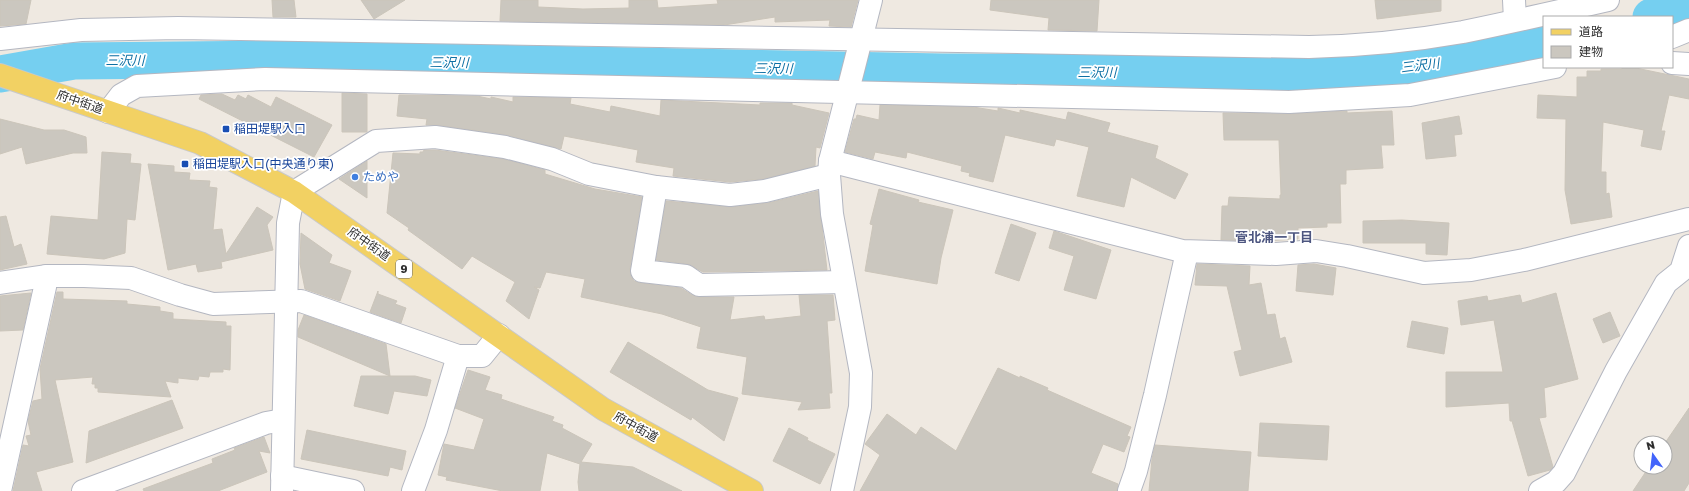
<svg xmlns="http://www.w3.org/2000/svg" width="1689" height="491" font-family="'Golos Text','Noto Sans JP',sans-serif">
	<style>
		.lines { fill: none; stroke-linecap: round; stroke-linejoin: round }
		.river { stroke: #75cff0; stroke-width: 37 }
		.building { fill: #cbc7bf; stroke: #cbc5ba }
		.minor-casing { stroke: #b4b7c1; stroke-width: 24 }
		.major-casing { stroke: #c9c9c9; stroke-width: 24 }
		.minor { stroke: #fff; stroke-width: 22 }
		.major { stroke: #f2d163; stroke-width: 22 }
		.transit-dot { fill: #1a4fb4; stroke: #fff; stroke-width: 1.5 }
		.shop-dot { fill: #3f7fe0; stroke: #fff; stroke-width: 1.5 }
		.labels { text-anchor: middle; stroke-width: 3.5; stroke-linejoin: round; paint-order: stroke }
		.shield { fill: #fff; stroke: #6d6d6d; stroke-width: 1 }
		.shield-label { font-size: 11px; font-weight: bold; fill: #2e2e2e }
		.street-label { font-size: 12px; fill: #2e2e2e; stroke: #fff }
		.transit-label { font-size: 12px; fill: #164399; stroke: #fff; text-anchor: start }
		.shop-label { font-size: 12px; fill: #366cbe; stroke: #fff; text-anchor: start }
		.water-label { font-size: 13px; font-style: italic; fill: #0d6fa3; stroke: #fff }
		.neighbourhood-label { font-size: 13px; font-weight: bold; fill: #4d5680; stroke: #fff }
	</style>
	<rect width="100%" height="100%" fill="#efe9e1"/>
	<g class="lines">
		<g class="river">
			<polyline points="1651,17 1689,3"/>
			<polyline points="0,74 74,61 283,59 942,72 1353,74 1468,59 1544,42"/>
		</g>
	</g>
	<g class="building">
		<polygon points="0,0 31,0 26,24 0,26"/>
		<polygon points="272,0 294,0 296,17 273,17"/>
		<polygon points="361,0 405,0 374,19"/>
		<polygon points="501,0 538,0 538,7 583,9 629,8 629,0 657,0 658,8 718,4 717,0 858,0 851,27 829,26 830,20 775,22 775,17 724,25 500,21"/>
		<polygon points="991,0 1099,0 1097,31 1048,30 1049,18 990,10"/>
		<polygon points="1375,0 1441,0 1441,11 1377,19"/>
		<polygon points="1622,67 1631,67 1689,79 1689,99 1669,95 1661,131 1665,131 1661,150 1641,146 1644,130 1603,122 1601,172 1606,172 1606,194 1609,193 1612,217 1571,224 1565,190 1566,119 1537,118 1538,95 1577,97 1577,77 1587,77 1587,71 1601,71 1601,69 1622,69"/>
		<polygon points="342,93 367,94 367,132 342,132"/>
		<polygon points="222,94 235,100 238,95 246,99 248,95 271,107 276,97 332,125 314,157 199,99 201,95"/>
		<polygon points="399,95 477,96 491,99 491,97 513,102 513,97 571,98 570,104 610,112 611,106 660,116 661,100 760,105 760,103 792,103 792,105 829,113 820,148 816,147 815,166 763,179 730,182 673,176 674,168 636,162 638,150 564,136 561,149 507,135 437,125 426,125 427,119 397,116"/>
		<polygon points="880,105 973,107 998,111 998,108 1020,113 1020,110 1066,120 1068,112 1110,123 1107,132 1158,146 1155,158 1188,174 1175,199 1131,177 1124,207 1077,196 1089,147 1056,139 1054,146 1005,135 993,182 969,176 970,173 961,171 962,166 907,152 906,158 875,152 873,159 845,152 854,119 856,119 857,115 879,120"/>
		<polygon points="1347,111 1347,113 1392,111 1394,145 1381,145 1383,168 1346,170 1346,184 1340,184 1341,223 1327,223 1327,227 1298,228 1298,239 1263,241 1221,240 1222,206 1228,206 1229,197 1280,199 1280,195 1281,195 1279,140 1224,140 1223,113 1289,114"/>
		<polygon points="1459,116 1462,134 1454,135 1456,156 1426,159 1422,123"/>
		<polygon points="0,119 44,130 64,130 86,137 87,153 73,153 26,164 22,147 0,154"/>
		<polygon points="424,150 435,150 503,159 545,170 545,174 595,189 642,197 630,269 631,276 634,281 640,283 681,288 692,295 699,297 734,297 730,320 764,316 765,320 801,316 799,295 833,295 835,320 827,321 832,393 829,393 830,408 798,410 802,402 742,394 747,357 697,348 701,327 662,314 581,297 585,279 546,272 540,288 534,287 539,290 529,319 506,301 515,282 472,256 462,269 408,230 409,228 387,213 393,153 420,154 420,152 423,152"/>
		<polygon points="102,152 131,154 130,163 141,164 135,220 127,219 125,253 104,259 47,254 51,216 98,220"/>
		<polygon points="367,161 367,198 339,179"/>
		<polygon points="148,164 174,166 174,172 190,173 189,180 210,181 209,187 217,188 213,230 222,229 226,254 257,207 273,217 267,225 273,250 221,262 222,268 198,272 196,264 168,270"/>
		<polygon points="879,189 919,200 918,202 953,210 941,258 937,284 865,271 873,225 870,224"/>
		<polygon points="818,191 827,270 703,272 688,264 656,260 666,201 731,207 768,203"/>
		<polygon points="6,216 14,247 21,244 27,264 0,270 0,217"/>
		<polygon points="1402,220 1449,223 1447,255 1426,254 1426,243 1363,243 1363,221"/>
		<polygon points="1011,224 1036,233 1019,281 995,273"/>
		<polygon points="1054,231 1111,250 1096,299 1064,290 1074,256 1049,248"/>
		<polygon points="301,233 332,255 329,263 351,271 340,301 305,289 300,264"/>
		<polygon points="1197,264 1250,266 1249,285 1261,283 1267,315 1275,314 1280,339 1285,337 1292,362 1240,376 1234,352 1242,350 1227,286 1195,285"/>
		<polygon points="1314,264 1336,268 1333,295 1296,291 1298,265"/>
		<polygon points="378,291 378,294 397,301 395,304 406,308 401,323 370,312"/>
		<polygon points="57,292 63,292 63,299 127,301 127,304 160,307 160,311 173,313 173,319 226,322 226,326 231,326 230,370 223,369 223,372 210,372 209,377 199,376 198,380 178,378 178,383 165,381 171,397 98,392 98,388 95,388 95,384 92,384 93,377 55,380 73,462 36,472 42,491 13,491 23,445 29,446 26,436 31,435 28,421 33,401 42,399 40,369"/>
		<polygon points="31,293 23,330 0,331 0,296"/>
		<polygon points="1556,293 1578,379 1544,388 1546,417 1539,418 1553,467 1550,470 1528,476 1512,421 1510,421 1509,403 1446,407 1446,372 1503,372 1494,320 1461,325 1458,301 1487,296 1488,301 1520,295 1522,303"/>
		<polygon points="1610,312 1620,336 1603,343 1593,319"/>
		<polygon points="304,315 386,344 390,376 415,376 431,380 427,396 394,391 388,414 354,406 361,376 390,376 298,337 298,330"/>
		<polygon points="1412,321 1448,328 1444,354 1407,347"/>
		<polygon points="628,342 708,390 738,398 724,441 692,417 691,420 610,372"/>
		<polygon points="998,368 1020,378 1020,376 1048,388 1047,390 1131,427 1127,436 1130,437 1124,452 1103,444 1091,473 1118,484 1117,491 860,491 880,455 865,444 887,414 916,435 921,427 956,451"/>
		<polygon points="468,370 490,377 485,390 502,395 501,399 554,417 552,421 563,425 562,428 592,444 581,462 633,467 682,491 579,491 578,482 580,464 547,453 540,491 503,491 446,480 447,477 438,475 444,444 474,450 484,419 455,408"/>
		<polygon points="172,400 183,428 86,463 89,431"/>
		<polygon points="1689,408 1689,483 1684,491 1633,491 1649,467 1665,467 1665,443"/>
		<polygon points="1260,423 1329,426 1327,460 1258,456"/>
		<polygon points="789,428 808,438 807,440 835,454 820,484 773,461"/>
		<polygon points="307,430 406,451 402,470 390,467 388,476 301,459"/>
		<polygon points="264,437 270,453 259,451 267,472 218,491 144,491 143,489 213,463 212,459 235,450 234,448"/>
		<polygon points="1155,445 1251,452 1248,491 1149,491 1152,459"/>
	</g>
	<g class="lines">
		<defs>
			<g id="minor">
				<polyline points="1514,0 1515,20"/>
				<polyline points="1672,37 1689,30"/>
				<path d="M0,39L81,30L178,28L1309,47C1360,46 1412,41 1463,32C1511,22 1560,11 1608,0"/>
				<polyline points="1672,63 1689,64"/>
				<polyline points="108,112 121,95 137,86 265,79 1289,102 1410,95 1555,67"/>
				<polyline points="830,161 1182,251 1276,254 1316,251 1347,256 1424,273 1471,270 1524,260 1689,219"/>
				<polyline points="656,187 642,271 686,276 699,285 844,282"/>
				<polyline points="0,283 46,276 84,276 131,278 180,295 213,304 301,301 458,356 482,356 499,335"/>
				<polyline points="282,476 353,491"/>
				<polyline points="0,491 45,287 46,276"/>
				<polyline points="83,491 266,423 283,420"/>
				<polyline points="282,491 288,223 294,192 376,141 435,137 505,147 552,159 589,174 656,187 730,195 765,191 829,175"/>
				<polyline points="413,491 436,430 458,356"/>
				<polyline points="842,491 860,407 861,373 832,214 829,175 830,161 871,0"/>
				<polyline points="1129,491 1136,471 1155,395 1187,252"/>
				<polyline points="1540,491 1556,482 1564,473 1616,371 1666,283 1681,271 1689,246"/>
			</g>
			<polyline id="major" points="0,75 200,143 294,192 603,409 752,491"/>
		</defs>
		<use href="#minor" class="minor-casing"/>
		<use href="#major" class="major-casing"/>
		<use href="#minor" class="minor"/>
		<use href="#major" class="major"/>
	</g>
	<g class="transit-dot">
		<rect x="222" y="125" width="8" height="8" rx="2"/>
		<rect x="181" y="160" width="8" height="8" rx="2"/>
	</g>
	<circle class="shop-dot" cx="355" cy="177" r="4"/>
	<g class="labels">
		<rect class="shield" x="396" y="260" width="16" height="18" rx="3"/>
		<g class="shield-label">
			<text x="404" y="273">9</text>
		</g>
		<g class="street-label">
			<text transform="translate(80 102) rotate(19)" y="4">府中街道</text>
			<text transform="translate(369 244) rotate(35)" y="4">府中街道</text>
			<text transform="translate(636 427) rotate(29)" y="4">府中街道</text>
		</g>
		<g class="transit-label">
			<text x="234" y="133">稲田堤駅入口</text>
			<text x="193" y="168">稲田堤駅入口(中央通り東)</text>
		</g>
		<g class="shop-label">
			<text x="363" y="181">ためや</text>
		</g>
		<g class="water-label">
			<text x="125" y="65">三沢川</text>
			<text transform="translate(449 62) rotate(1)" y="5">三沢川</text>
			<text transform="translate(1420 65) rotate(-7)" y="5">三沢川</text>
			<text transform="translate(773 68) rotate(1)" y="5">三沢川</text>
			<text x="1097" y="77">三沢川</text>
		</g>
		<g class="neighbourhood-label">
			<text x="1274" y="242">菅北浦一丁目</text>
		</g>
	</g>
	<rect x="1543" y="16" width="130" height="52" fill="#ffffff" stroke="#ababab"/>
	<rect x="1551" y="29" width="20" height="6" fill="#f2d163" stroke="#ababab"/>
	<text x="1579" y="36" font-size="12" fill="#2e2e2e">道路</text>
	<rect x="1551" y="46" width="20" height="12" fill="#cbc7bf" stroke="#ababab"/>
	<text x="1579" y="56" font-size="12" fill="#2e2e2e">建物</text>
	<g transform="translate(1653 455) rotate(346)"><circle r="19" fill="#ffffff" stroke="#ababab"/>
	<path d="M0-3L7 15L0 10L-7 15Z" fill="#4264fb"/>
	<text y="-6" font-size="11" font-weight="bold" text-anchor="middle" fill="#2e2e2e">N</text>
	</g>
</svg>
